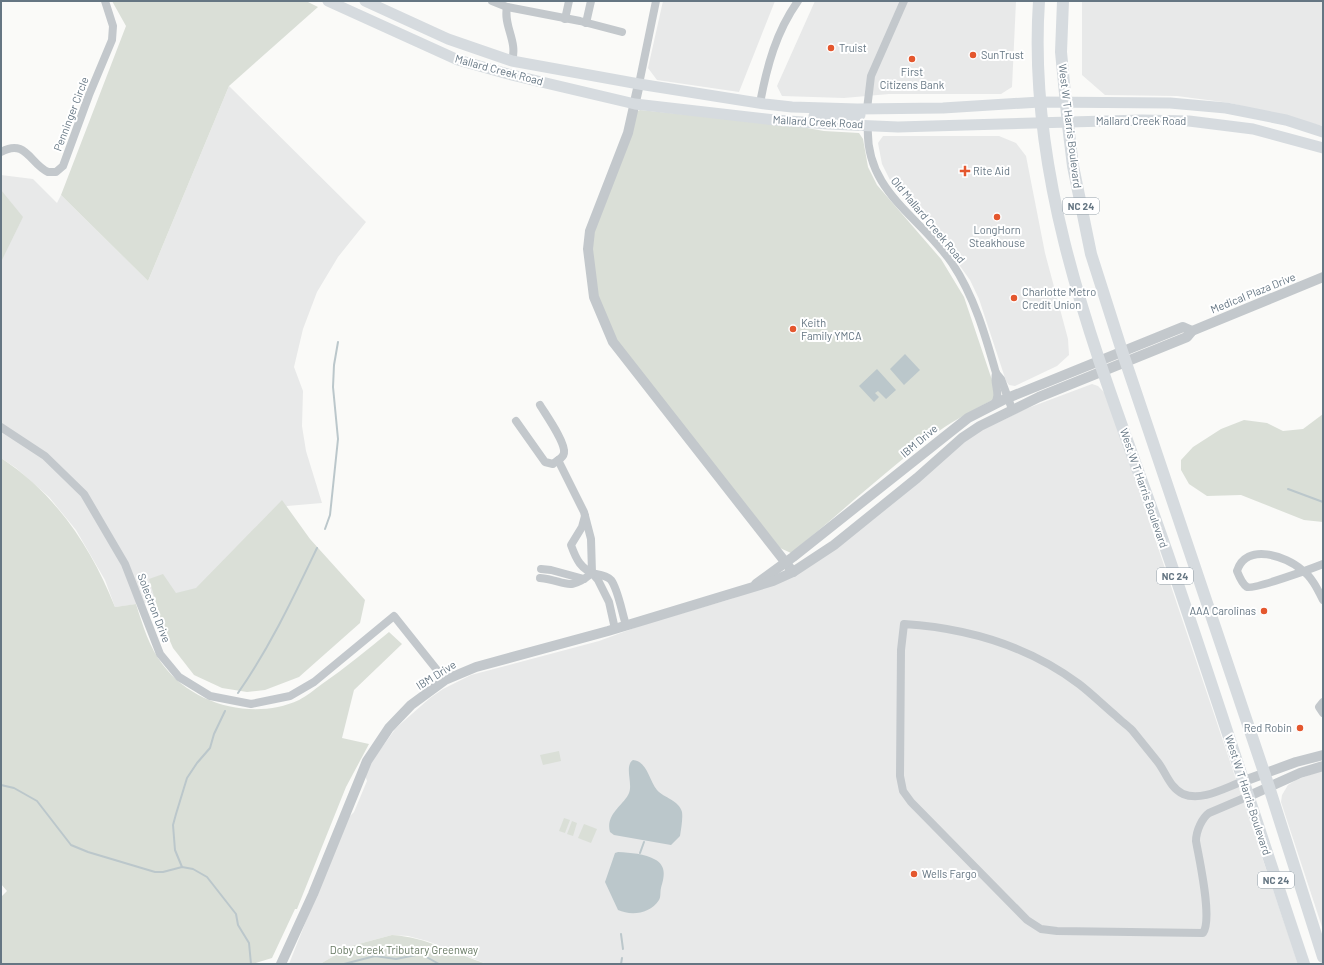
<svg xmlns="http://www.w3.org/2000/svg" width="1324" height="965" font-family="Barlow,sans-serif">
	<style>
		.built { fill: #e8e9e9 }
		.green { fill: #dadfd7 }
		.water { fill: #bbc7cb }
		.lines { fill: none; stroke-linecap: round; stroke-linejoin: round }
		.stream { stroke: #bbc7cb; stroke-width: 2 }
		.minor { stroke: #c3c8cc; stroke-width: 8 }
		.tertiary { stroke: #c3c8cc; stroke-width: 10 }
		.secondary { stroke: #d6dbdf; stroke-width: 11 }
		.primary { stroke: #d6dbdf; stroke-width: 12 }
		.poi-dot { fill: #e4572e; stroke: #fff; stroke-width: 1.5 }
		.labels { text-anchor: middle; stroke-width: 4; stroke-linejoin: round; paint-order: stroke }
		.shield { fill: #fff; stroke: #939fa8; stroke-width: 1 }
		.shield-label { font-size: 10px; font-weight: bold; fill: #657683 }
		.poi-label { font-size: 11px; fill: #657683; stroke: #fff; text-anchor: start }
		.street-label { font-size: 11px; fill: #657683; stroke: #fff }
		.park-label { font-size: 11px; fill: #687a64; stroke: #fff }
	</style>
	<rect width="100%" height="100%" fill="#fafaf8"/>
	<g class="built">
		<polygon points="663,1 775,1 739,92 657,80 648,68"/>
		<polygon points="815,1 1016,1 1012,87 1001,94 889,94 844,98 782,96 777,86"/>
		<polygon points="1082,1 1323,1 1323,126 1230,103 1177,96 1105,95 1082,75"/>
		<polygon points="229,86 366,222 338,257 317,292 303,329 294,367 303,391 302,426 306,451 322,503 287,506 198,596 115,607 105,580 76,530 49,497 16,468 1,458 1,175 33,179 57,203 61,195 148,281"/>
		<polygon points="883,136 999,136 1016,143 1026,156 1045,253 1068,339 1069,355 1057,366 1015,386 1009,385 1006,381 979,299 970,280 937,234 893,186 882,164 878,143"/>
		<polygon points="1092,384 1098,386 1105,393 1135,479 1298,964 487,964 427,941 408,936 392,935 351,946 320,964 289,964 346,820 354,812 367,781 365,775 372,761 396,728 430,698 443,689 471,675 599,641 645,624 731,599 785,578 976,433 1028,408"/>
		<polygon points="1323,770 1323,930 1281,802 1282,795 1288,785 1296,780"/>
	</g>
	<g class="green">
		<polygon points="112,1 306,1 318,7 229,86 148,281 61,195 126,26"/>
		<path d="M640,110L796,126L824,131L859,133L863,139L868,167L877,185L941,259L964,297L995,389L994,399C976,409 956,419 939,431C887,469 841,513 791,553L780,548L622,349L601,310L591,259L594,229L636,112Z"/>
		<polygon points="1,190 23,217 1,262"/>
		<polygon points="1323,414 1323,522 1304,520 1241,495 1207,496 1189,484 1181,470 1181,460 1193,447 1221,429 1244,420 1267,423 1283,431 1303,429"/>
		<path d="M1,458C56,494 91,547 115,607L136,604C143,626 149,647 163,665C193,705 254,721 299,700C307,696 315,689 322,684C345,668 367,650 389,632L402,644L354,690L342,738L369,744L346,787L297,909H295L272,958L252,964H1V897L7,891L1,884Z"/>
		<polygon points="282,500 310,539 365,600 360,623 299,677 265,690 247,692 222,688 194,675 173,648 162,623 149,579 163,574 176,593 196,588"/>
		<polygon points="559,751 561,761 543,765 540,755"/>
		<polygon points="564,818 570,820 565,833 559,831"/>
		<polygon points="572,821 577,823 573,836 567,834"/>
		<polygon points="584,824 597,829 591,843 578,838"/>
		<path d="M392,935C426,937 456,954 487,964H320L351,946Z"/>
	</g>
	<g class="water">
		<polygon points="905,354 920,370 904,385 890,369"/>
		<polygon points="877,369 896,390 886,399 878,391 875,393 879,397 874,402 859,386"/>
		<path d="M633,760C647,761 649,780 657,790C664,798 679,800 682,812C683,819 681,829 680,836L671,845L614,835L610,832C605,814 624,805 629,793C633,783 624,766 633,760Z"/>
		<path d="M618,852C631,853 644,853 656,860C667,867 664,878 661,888C660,892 661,897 659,900C650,914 631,916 618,910L605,882L615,853Z"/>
	</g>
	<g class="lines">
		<g class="stream">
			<polyline points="1288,489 1323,502"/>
			<polyline points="325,529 330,515 338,439 333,387 334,365 338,342"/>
			<path d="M238,693C270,647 293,598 317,548"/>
			<polyline points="1,785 14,788 37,801 71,845 88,852 155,872 163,872 182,867 193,869 207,877 236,914 238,925 249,943 251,964"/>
			<polyline points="640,853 644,842"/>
			<polyline points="182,867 175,850 173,825 176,814 187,778 197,763 210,748 214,734 225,711"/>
			<polyline points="621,934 623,949"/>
			<polyline points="344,964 375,956 396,959 421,954 439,964"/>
			<polyline points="621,964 622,958"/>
		</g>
		<g class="minor">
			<polyline points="492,1 507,7 580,21 622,32"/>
			<path d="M507,7C503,26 518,41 512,61"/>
			<polyline points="565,19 569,1"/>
			<polyline points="586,23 591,1"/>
			<polyline points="639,84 656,1"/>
			<path d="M760,103C767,66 776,32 798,1"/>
			<polyline points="867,109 871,76 904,1"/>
			<path d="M868,125C864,191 919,215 952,263C974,296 985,334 996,373L1001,379L1012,409"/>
			<path d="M1,152C26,138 30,164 48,172H56L63,166L89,95L112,40L113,26L105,1"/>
			<path d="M994,404C1002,394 993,385 996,373"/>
			<path d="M516,421L545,462L553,464C557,460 563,459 564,453C566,443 546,415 540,405"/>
			<polyline points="1,427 45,456 84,494 125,564 160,654 179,677 210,696 251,704 290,696 314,682 394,616 445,680"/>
			<polyline points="558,460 584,512 591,539 592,573 598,580 609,602 615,629"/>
			<path d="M585,516L582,527L571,545C576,559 581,570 596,574C602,575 607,576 611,580C618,589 622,613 626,625"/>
			<path d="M1323,564C1313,568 1253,590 1247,587C1242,584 1239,576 1237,571C1246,542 1286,556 1302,570C1312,577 1318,590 1323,600"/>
			<polyline points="541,569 551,570 584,579"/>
			<path d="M540,578C565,580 568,593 592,573"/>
			<polyline points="1323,702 1319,707 1323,713"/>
			<path d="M1244,781C1226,787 1202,802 1183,794C1169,787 1166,772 1157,761C1149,751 1140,740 1132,730C1127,725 1121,721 1116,716C1104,706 1092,694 1079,684C1028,646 967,628 904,624L901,650L900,776L903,791L911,802L1027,920L1041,929L1057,931L1203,933C1213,919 1199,859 1196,841C1196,831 1202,818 1209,813L1249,796"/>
		</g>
		<g class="tertiary">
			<polyline points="639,84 628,133 590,231 588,249 594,297 613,342 793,572"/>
			<polyline points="756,584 793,557 968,418 1005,399 1183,327 1192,331"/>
			<polyline points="1244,781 1296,762 1323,755"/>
			<polyline points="1249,796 1300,773 1323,766"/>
			<polyline points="281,964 313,894 367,761 389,728 411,705 445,680 476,667 608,631 773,581 793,572 834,545 917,478 962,438 980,426 1039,397 1187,337 1192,331 1323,277"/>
		</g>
		<g class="secondary">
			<polyline points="328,1 458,60 508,74 635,104 775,120 829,124 898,127 1142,120 1189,121 1253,129 1323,148"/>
			<polyline points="365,1 448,39 512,61 639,84 765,104 792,107 857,109 943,108 1040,102 1170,103 1226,108 1286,120 1323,132"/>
			<polyline points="814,116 860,115"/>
		</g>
		<g class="primary">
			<path d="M1039,1C1026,193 1105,374 1167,552C1214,689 1258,827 1304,964"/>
			<polyline points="1063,1 1061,52 1068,125 1073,166 1091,254 1122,351 1269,787 1323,957"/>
		</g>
	</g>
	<g class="poi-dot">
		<circle cx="831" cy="48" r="4"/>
		<circle cx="973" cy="55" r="4"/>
		<circle cx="912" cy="59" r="4"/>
		<path d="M963 165h4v4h4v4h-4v4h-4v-4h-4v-4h4z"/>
		<circle cx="997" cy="217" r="4"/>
		<circle cx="1014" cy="298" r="4"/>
		<circle cx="793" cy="329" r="4"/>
		<circle cx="1264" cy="611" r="4"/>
		<circle cx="1300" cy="728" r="4"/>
		<circle cx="914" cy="874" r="4"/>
	</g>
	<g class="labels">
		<g class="shield">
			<rect x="1063" y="198" width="36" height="16" rx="3"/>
			<rect x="1157" y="568" width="36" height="16" rx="3"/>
			<rect x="1258" y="872" width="36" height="16" rx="3"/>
		</g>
		<g class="shield-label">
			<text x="1081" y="210">NC 24</text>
			<text x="1175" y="580">NC 24</text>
			<text x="1276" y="884">NC 24</text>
		</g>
		<g class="poi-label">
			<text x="839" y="52">Truist</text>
			<text x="981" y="59">SunTrust</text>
			<text x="912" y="76" text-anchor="middle">First<tspan x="912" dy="13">Citizens Bank</tspan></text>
			<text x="973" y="175">Rite Aid</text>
			<text x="997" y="234" text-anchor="middle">LongHorn<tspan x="997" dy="13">Steakhouse</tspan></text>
			<text x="1022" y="296">Charlotte Metro<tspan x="1022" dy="13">Credit Union</tspan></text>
			<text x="801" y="327">Keith<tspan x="801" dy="13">Family YMCA</tspan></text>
			<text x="1256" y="615" text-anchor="end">AAA Carolinas</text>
			<text x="1292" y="732" text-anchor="end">Red Robin</text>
			<text x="922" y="878">Wells Fargo</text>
		</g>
		<g class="street-label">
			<text transform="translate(499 70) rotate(15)" y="4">Mallard Creek Road</text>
			<text transform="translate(71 114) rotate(-69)" y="4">Penninger Circle</text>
			<text x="1141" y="125">Mallard Creek Road</text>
			<text transform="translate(818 122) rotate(3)" y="4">Mallard Creek Road</text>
			<text transform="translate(1070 126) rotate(83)" y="4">West W T Harris Boulevard</text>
			<text transform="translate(928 220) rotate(50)" y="4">Old Mallard Creek Road</text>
			<text transform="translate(1253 293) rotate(-22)" y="4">Medical Plaza Drive</text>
			<text transform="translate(919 441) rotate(-40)" y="4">IBM Drive</text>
			<text transform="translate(1144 488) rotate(71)" y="4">West W T Harris Boulevard</text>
			<text transform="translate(154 608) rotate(69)" y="4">Solectron Drive</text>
			<text transform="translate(436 675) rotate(-32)" y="4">IBM Drive</text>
			<text transform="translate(1248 795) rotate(72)" y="4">West W T Harris Boulevard</text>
		</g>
		<g class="park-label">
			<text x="404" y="954">Doby Creek Tributary Greenway</text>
		</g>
	</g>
	<rect width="1324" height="965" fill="none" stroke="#657683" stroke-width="4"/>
</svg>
